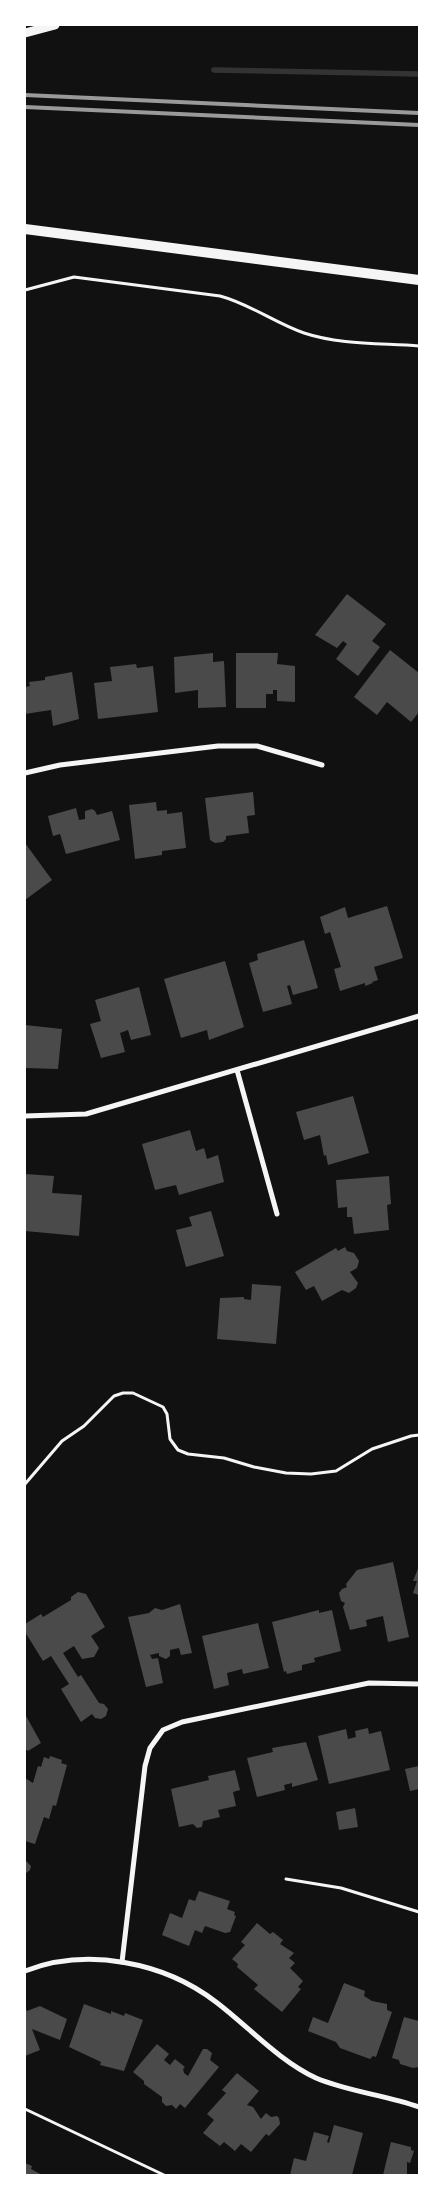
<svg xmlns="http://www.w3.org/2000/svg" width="444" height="2200" font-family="Helvetica,sans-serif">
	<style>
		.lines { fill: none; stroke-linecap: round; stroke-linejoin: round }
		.stream { stroke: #333; stroke-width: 5.5 }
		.building { fill: #4a4a4a }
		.path { stroke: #f5f5f5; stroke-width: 3 }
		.minor { stroke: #f5f5f5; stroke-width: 5 }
		.tertiary { stroke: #f5f5f5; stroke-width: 9 }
		.secondary { stroke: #f5f5f5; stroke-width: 10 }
		.rail { stroke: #9a9a9a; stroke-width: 4 }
	</style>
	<rect width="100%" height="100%" fill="#111"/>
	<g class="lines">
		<polyline class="stream" points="214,70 419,74"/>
	</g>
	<g class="building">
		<polygon points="347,594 386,624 372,641 380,647 358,676 336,659 347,644 343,641 337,648 315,635"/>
		<polygon points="390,650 419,673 419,712 411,722 387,702 377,715 354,697"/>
		<polygon points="213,653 213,662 224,661 226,707 198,708 198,690 175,693 174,657"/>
		<polygon points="236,653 278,653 277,664 295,666 295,702 277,701 277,690 273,690 273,694 266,694 266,708 236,708"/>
		<polygon points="136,664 137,668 153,666 158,712 98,719 94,683 112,681 110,667"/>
		<polygon points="72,672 79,719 53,726 51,710 25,714 25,687 30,686 29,682 45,680 45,677"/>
		<polygon points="253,792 255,815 247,816 249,833 226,836 226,839 223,842 215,843 210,840 205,798"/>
		<polygon points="156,802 157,811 167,810 167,814 182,812 186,848 162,851 162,855 135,859 129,805"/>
		<polygon points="76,808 79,820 85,819 85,811 92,809 95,811 97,815 112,811 120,840 66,854 60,834 53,836 48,816"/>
		<polygon points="25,843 52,880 25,900"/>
		<polygon points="387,906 403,958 374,967 378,980 372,982 373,983 365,986 365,983 340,991 334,969 341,967 330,932 325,934 320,917 345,907 348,918"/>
		<polygon points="304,940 318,988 293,995 290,985 287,986 292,1004 263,1012 249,963 258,960 257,954"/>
		<polygon points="225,961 244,1027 209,1040 207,1030 181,1038 164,979"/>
		<polygon points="139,987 151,1035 131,1040 128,1030 120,1033 125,1052 101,1058 90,1024 101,1021 95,1000"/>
		<polygon points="25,1025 62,1029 58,1069 25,1068"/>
		<polygon points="353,1096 369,1153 328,1165 326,1155 324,1156 320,1135 304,1140 296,1112"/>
		<polygon points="190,1130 196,1151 204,1148 207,1159 218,1155 224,1182 179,1195 176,1185 155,1190 142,1144"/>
		<polygon points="25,1174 54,1176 52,1193 82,1195 79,1236 25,1231"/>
		<polygon points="389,1176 391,1204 387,1205 389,1230 354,1234 352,1217 347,1217 347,1207 338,1208 336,1180"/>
		<polygon points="211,1211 224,1256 186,1267 176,1230 192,1226 189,1217"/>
		<polygon points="345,1247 347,1251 354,1253 359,1261 357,1268 350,1272 358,1283 356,1288 349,1293 342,1290 322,1301 314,1286 306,1290 295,1272 336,1248 338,1251"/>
		<polygon points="252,1284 281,1286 276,1344 217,1339 220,1298 244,1297 244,1299 251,1300"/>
		<polygon points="393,1562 409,1637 388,1642 383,1616 366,1620 367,1626 350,1630 343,1607 345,1603 341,1601 339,1593 342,1589 347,1587 346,1584 357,1570"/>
		<polygon points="419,1566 419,1595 413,1593 417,1581 413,1581"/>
		<polygon points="78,1592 86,1594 105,1627 91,1636 99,1648 94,1657 82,1659 74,1646 63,1653 78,1677 81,1675 99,1703 104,1704 108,1709 106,1716 101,1719 95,1718 92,1714 81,1722 61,1689 69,1684 51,1656 43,1661 25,1632 25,1624 41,1614 43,1617 71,1600 71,1597"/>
		<polygon points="180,1604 192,1653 181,1655 179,1648 170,1650 170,1656 166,1659 159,1656 159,1653 150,1655 152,1659 158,1658 163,1683 146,1687 128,1617 149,1613 155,1608 162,1610"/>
		<polygon points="319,1610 319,1613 332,1610 341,1651 314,1658 315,1662 302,1665 302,1670 287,1674 286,1671 284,1672 272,1622"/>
		<polygon points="258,1623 269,1668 243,1674 242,1669 227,1673 229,1685 214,1689 202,1636"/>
		<polygon points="25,1714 41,1743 28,1751 25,1749"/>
		<polygon points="368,1728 369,1734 381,1731 390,1770 329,1784 318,1736 346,1729 348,1739 356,1737 355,1731"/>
		<polygon points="306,1742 318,1780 292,1787 292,1783 284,1785 285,1790 257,1797 247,1758 273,1752 272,1748"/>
		<polygon points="50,1756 62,1760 61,1763 67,1765 56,1806 53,1805 49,1819 44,1817 35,1844 25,1841 25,1778 33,1783 38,1766 41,1767 44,1757 49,1759"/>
		<polygon points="419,1766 419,1789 410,1791 405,1769"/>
		<polygon points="235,1770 240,1790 233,1792 236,1806 218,1810 220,1817 203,1821 202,1827 197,1828 193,1824 179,1827 171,1789 209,1780 208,1776"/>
		<polygon points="355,1808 358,1827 339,1830 336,1812"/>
		<polygon points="25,1860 31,1866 30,1870 25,1874"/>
		<polygon points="199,1891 230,1901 227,1909 235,1912 234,1915 236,1916 230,1932 225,1933 205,1926 202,1933 195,1930 189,1946 162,1935 170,1913 182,1918 189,1899 195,1901"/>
		<polygon points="257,1923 270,1934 273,1932 283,1940 280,1944 294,1953 289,1958 295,1963 290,1968 303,1981 298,1987 301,1989 282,2012 254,1989 258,1985 237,1967 238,1964 232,1959 245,1945 241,1942"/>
		<polygon points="344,1983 365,1991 364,1996 372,2001 387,2004 387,2010 392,2012 376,2057 373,2056 370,2059 340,2048 336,2042 308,2031 313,2017 328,2023"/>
		<polygon points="84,2004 111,2014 111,2011 124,2016 125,2013 143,2020 124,2071 100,2065 101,2062 69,2047"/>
		<polygon points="40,2006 67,2019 60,2040 32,2029 40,2050 25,2056 25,2007 27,2011"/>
		<polygon points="404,2017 419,2021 419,2067 413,2068 400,2064 399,2060 392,2058"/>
		<polygon points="157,2044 169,2054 164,2060 170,2065 175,2059 185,2067 183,2069 184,2073 188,2076 203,2049 207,2049 212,2053 210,2060 219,2067 185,2108 180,2104 176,2109 172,2105 166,2106 162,2102 162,2097 144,2084 144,2081 133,2072"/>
		<polygon points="237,2073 259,2091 247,2105 253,2107 261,2119 266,2113 271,2117 277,2116 279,2118 280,2124 269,2136 266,2134 251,2152 241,2144 235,2151 224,2142 220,2146 203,2133 214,2120 207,2114 226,2093 222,2090"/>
		<polygon points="334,2125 363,2133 352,2175 290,2175 294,2158 306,2161 314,2132 329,2136 327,2142 329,2143"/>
		<polygon points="391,2142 411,2147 411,2150 414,2151 410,2163 407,2162 407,2175 383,2175"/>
		<polygon points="25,2163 32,2166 31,2169 42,2175 25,2175"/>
	</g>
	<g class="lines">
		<g class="path">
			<path d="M25,290L74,277L220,296C250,304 275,323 304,333C340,345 382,343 419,346"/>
			<polyline points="25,1484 62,1441 84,1426 114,1396 123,1393 133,1393 163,1407 167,1414 170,1439 178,1450 188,1454 224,1458 254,1467 286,1473 311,1474 336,1471 372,1449 411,1436 419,1435"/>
			<polyline points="286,1879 341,1888 419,1912"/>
			<polyline points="25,2109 164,2175"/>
		</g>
		<g class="minor">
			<polyline points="25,773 60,765 218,746 257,746 322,765"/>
			<polyline points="237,1070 277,1214"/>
			<polyline points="25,1116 86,1114 419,1016"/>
			<polyline points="122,1962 145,1766 150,1748 163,1730 182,1722 369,1683 419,1684"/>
			<path d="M25,1971C87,1947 164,1962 216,2002C249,2027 278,2060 316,2078C349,2092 386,2095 419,2107"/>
		</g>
		<polyline class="tertiary" points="25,33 55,25"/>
		<polyline class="secondary" points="25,229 419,280"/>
		<g class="rail">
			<polyline points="25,95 419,113"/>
			<polyline points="25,107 419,125"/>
		</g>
	</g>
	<rect width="444" height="2200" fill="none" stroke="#ffffff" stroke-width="52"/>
</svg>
